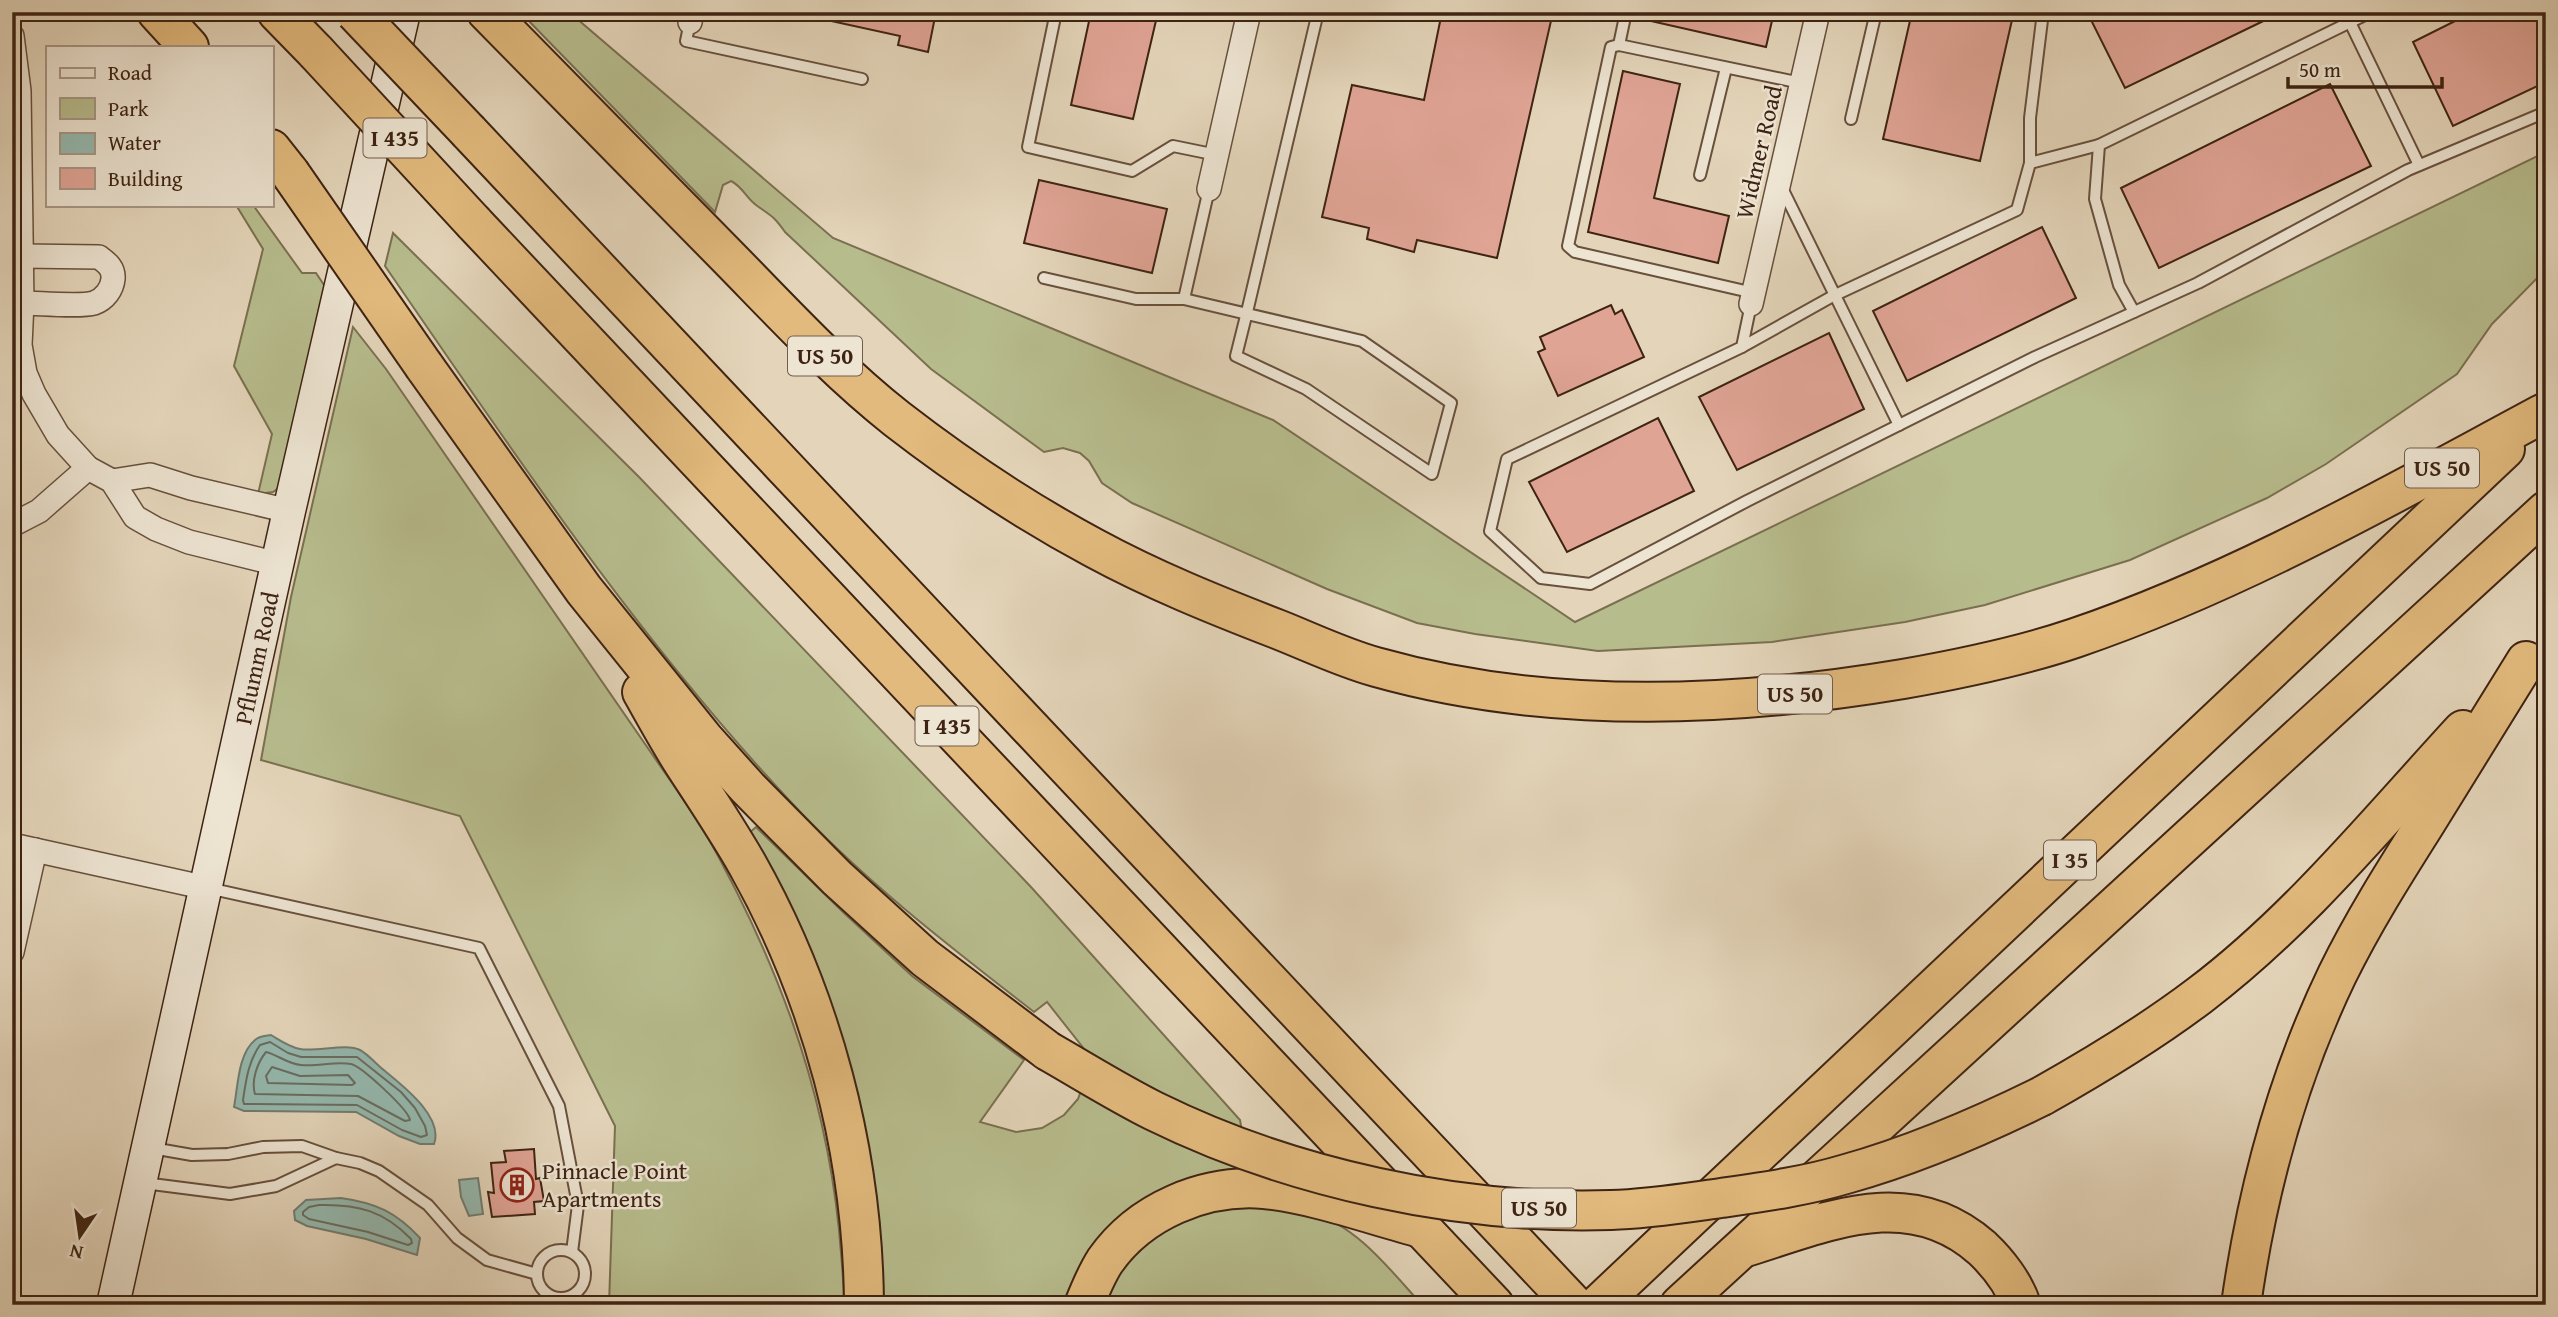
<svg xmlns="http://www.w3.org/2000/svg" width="2558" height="1317" font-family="'Gentium Book Plus',serif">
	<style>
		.green { fill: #b7bc8d; stroke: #7a7050; stroke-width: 2 }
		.water { fill: #95b9af; stroke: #727d71; stroke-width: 2 }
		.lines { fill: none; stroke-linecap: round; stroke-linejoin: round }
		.shore { stroke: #6a6e61; stroke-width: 2 }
		.building { fill: #e0a495; stroke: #3e2313; stroke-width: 2 }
		.lane-casing { stroke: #68503d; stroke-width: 14 }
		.street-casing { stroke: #68503d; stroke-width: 26 }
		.secondary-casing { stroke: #3e2313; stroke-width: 35 }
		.highway-casing { stroke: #3e2313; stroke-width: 42 }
		.lane { stroke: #ede4d2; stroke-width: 10 }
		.street { stroke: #ede4d2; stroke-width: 23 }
		.secondary { stroke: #ede4d2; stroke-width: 32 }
		.highway { stroke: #e2ba7d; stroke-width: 38 }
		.highway-bridge-casing { stroke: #3e2313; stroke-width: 42; stroke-linecap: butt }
		.highway-bridge { stroke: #e2ba7d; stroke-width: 38 }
		.labels { text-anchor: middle; stroke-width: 5; stroke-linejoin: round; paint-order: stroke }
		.shield { fill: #ede4d2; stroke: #725d4c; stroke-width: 2 }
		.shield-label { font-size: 23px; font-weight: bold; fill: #3e2313 }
		.street-label { font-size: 24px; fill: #3e2313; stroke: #ede4d2 }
		.poi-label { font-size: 24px; fill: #3e2313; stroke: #ede4d2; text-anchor: start }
	</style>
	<rect width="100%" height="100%" fill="#e4d5ba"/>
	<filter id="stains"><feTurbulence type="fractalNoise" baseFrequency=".00286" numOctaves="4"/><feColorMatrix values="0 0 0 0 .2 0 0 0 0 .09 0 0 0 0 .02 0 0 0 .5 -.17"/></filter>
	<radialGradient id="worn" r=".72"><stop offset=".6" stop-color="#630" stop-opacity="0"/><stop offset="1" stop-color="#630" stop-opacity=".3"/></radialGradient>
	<g class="green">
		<path d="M520,12H569L833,238L1273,420L1575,622L2546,152V269L2492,324L2457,374L2326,464L2267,498L2130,560L1985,605L1905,622L1772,642L1598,651L1475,634L1417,623L1327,589L1132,503L1102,483L1089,461L1080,453L1063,448L1044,452L931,369L785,232C773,215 771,216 756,205C746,198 743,187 731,181L723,185L715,212Z"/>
		<polygon points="236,205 253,205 302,273 316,273 330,294 280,487 273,492 258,494 272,434 234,366 263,249"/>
		<path d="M393,233L639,477L1031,887L1240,1120L1249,1171L1204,1179L1071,1305H879L749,833L756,827L844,913L912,976L1024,1060L980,1122L1016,1132L1042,1128L1064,1115L1078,1099L1092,1059L1047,1002L1034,1012C949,946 863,880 790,801C636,637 512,450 385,266Z"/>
		<path d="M353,327L386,369L701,825C774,954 824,1082 839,1230C841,1255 844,1280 844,1305H609L615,1126L460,816L261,760L291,597Z"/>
		<path d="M1240,1204C1263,1207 1287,1208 1310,1213C1355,1223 1392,1272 1422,1305H1100L1112,1274L1170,1220Z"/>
	</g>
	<g class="water">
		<path d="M271,1035C281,1041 289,1047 300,1049C316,1052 347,1043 360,1050C369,1055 377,1065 385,1071C403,1086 444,1117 434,1144H420L399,1136L356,1112L244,1111L234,1107C238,1086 238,1054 255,1040C259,1036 266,1036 271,1035Z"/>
		<polygon points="478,1178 483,1214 469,1216 461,1197 459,1180"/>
		<path d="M341,1198C376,1203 396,1212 420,1238L417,1255L366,1239L307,1226L295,1220L294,1211L306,1200Z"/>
	</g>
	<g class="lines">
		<g class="shore">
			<path d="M270,1042L288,1053L301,1057H357L401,1092L415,1108L425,1126L427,1135L421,1137L402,1130L357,1105L244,1104L243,1100C246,1081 248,1062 260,1045Z"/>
			<path d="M266,1052C278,1055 288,1064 301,1065C317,1067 335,1061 351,1064C361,1066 408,1109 410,1120L405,1121L358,1096L255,1094C251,1081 257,1063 266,1052Z"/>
			<polygon points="272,1067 300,1076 348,1075 355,1083 352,1085 268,1083 266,1076"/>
			<path d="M319,1205C358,1204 384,1211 411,1239L412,1243L408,1245L368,1232L309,1219L303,1215V1212L309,1207Z"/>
		</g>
	</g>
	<g class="building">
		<polygon points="823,12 936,12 928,52 898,45 900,36 822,19"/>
		<polygon points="1091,12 1158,12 1133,119 1071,105"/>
		<polygon points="1442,12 1553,12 1497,258 1417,240 1414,252 1367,239 1369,228 1322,217 1352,85 1424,100"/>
		<polygon points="1643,12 1774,12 1766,47 1642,19"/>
		<polygon points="1912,12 1995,12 1994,16 2012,20 1980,161 1883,139"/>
		<polygon points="2106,12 2282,12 2125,88 2091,20"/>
		<polygon points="2473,12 2546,12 2546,82 2453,126 2413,42"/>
		<polygon points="1623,71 1680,84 1654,198 1729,216 1718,263 1588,232"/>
		<polygon points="2330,84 2371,166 2159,268 2121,188"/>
		<polygon points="1039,180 1167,209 1152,273 1024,243"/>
		<polygon points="2042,227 2076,298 1907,381 1873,311"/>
		<polygon points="1611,305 1615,314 1622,310 1644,357 1558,396 1538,352 1545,349 1540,337"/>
		<polygon points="1829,333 1864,409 1737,470 1699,397"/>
		<polygon points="1658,418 1694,491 1567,552 1529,482"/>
		<polygon points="534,1149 536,1179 540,1178 544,1201 534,1202 535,1214 492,1217 488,1192 494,1193 491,1163 506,1162 504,1151"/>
	</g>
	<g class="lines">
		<defs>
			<g id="lane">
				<polyline points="1056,12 1028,147 1132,171 1173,146 1217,155"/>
				<polyline points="2345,12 2419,165"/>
				<polyline points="690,22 686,41 862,79"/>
				<polyline points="1619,45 1626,12"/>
				<polyline points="1851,119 1876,12"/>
				<polyline points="2030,163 2030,118 2043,12"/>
				<polyline points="1700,175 1726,68"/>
				<polyline points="1781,186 1899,425"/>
				<polyline points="1044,278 1136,299 1184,299 1209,189"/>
				<polyline points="1754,293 1575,252 1568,246 1611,47 1619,45 1801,83"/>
				<polyline points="1184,299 1362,341 1451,403 1432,474 1306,389 1236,356 1247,312 1318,12"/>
				<polyline points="1751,304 1742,347 1507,459 1490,531 1541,578 1590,584 1747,501 2035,357 2198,283 2408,170 2546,112"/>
				<polyline points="2134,312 2119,285 2095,199 2099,145 2371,12"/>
				<polyline points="1742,347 1833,296 2017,210 2030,163 2099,145"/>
				<polyline points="208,888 479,948 559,1106 578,1205 572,1252"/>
				<polyline points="152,1148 192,1155 228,1154 263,1147 302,1146 336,1158 360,1163 379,1171 428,1205 457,1238 487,1260 537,1274"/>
				<polyline points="144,1183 230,1194 276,1186 336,1158"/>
				<circle cx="561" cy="1274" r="24"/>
			</g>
			<g id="street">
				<polyline points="690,22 692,12"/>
				<polyline points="12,36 19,91 22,303 20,345 25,373 34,394 58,435 88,468 112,481 135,517 156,529 189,542 278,564"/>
				<polyline points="1209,189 1249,12"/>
				<path d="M21,256L99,257C107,263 114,268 113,279C112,289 105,299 94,303C80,307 39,303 22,303"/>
				<polyline points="1751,304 1818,12"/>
				<polyline points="112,481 150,475 191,488 289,511"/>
				<polyline points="12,525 39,511 88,468"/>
				<polyline points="12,845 207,888"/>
				<polyline points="12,952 35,850"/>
			</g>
			<polyline id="secondary" points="113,1305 289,511 404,12"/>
			<g id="highway">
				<polyline points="157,12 189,47"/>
				<polyline points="277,12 316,52"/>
				<path d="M487,12C567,93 647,175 727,256C782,312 835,370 897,419C959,467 1025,511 1094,548C1153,580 1215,605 1277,629C1310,642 1343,658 1376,667C1546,715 1730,708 1903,679C1960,669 2019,657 2075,638C2239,582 2389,496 2542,414"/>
				<polyline points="469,132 1574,1305"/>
				<polyline points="271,149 290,173"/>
				<polyline points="474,223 1494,1305"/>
				<polyline points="424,366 584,590 704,739 748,788 837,878 925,958 1048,1051"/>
				<path d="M642,692C655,715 668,739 682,761C704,795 727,829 747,864C822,997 863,1152 864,1305"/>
				<path d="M2042,1096C2097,1065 2150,1033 2200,995C2299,920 2379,821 2463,730"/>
				<path d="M1749,1246C1829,1221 1910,1184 1982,1248C1998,1263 2014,1284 2021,1305"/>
				<path d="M1084,1305C1090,1290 1096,1275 1105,1261C1140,1211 1204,1184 1264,1189C1314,1194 1372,1215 1421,1228"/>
				<polyline points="1598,1305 2505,449"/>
				<polyline points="1680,1305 2546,511"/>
				<path d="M2241,1305C2257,1191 2287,1079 2337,975C2363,922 2394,873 2425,824C2458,770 2492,716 2526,661"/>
			</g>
		</defs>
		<use href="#lane" class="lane-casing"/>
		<use href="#street" class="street-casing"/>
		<use href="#secondary" class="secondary-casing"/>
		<use href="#highway" class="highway-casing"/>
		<use href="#lane" class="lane"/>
		<use href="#street" class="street"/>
		<use href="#secondary" class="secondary"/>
		<use href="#highway" class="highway"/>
		<defs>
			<g id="highway-bridge">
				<polyline points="355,12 469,132"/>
				<polyline points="316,52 474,223"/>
				<polyline points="290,173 424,366"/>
				<path d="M1048,1051C1083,1071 1118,1093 1154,1111C1290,1178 1459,1215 1611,1210C1648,1209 1685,1203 1721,1198C1763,1192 1806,1186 1846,1174C1914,1155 1979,1127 2042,1096"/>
			</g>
		</defs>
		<use href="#highway-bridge" class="highway-bridge-casing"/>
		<use href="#highway-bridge" class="highway-bridge"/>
	</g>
	<defs>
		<symbol id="building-ring" viewBox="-11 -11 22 22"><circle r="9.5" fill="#ede4d2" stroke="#8f2418" stroke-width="1.5"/><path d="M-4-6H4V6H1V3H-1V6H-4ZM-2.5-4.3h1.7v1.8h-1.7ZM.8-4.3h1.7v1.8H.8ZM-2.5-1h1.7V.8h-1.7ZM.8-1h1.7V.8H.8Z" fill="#8f2418"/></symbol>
	</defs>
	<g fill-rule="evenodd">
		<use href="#building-ring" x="498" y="1166" width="38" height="38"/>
	</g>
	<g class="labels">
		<g class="shield">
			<rect x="363.5" y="118.5" width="63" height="39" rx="5"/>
			<rect x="788" y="336.5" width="74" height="39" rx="5"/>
			<rect x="2405" y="448.5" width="74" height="39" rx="5"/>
			<rect x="1758" y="674.5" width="74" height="39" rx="5"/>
			<rect x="915.5" y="706.5" width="63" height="39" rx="5"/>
			<rect x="2044" y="840.5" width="52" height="39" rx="5"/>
			<rect x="1502" y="1188.5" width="74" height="39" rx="5"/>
		</g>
		<g class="shield-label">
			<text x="395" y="146">I 435</text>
			<text x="825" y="364">US 50</text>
			<text x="2442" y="476">US 50</text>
			<text x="1795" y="702">US 50</text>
			<text x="947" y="734">I 435</text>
			<text x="2070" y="868">I 35</text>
			<text x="1539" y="1216">US 50</text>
		</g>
		<g class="street-label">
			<text transform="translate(1759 152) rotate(-77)" y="8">Widmer Road</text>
			<text transform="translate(257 658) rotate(-78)" y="8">Pflumm Road</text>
		</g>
		<g class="poi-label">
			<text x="542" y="1179">Pinnacle Point<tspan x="542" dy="28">Apartments</tspan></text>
		</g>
	</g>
	<rect width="2558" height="1317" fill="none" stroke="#e4d5ba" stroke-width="42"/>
	<rect x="14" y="14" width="2530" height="1289" fill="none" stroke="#3e2313" stroke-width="3.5"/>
	<rect x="21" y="21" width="2516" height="1275" fill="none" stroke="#3e2313" stroke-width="2"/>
	<rect x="46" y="46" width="228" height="161" fill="#ede4d2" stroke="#a79786" stroke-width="2"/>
	<rect x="60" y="68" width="35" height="10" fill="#ede4d2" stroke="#a79786" stroke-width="2"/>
	<text x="108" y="80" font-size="21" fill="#3e2313">Road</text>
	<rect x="60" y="98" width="35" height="21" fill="#b7bc8d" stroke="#a79786" stroke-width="2"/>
	<text x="108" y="116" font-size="21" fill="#3e2313">Park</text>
	<rect x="60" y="133" width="35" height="21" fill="#95b9af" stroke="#a79786" stroke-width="2"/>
	<text x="108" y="150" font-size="21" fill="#3e2313">Water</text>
	<rect x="60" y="168" width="35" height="21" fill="#e0a495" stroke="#a79786" stroke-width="2"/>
	<text x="108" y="186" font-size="21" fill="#3e2313">Building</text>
	<g transform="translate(80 1236) rotate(193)" stroke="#ede4d2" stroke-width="5" paint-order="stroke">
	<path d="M0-5L12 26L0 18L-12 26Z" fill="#3e2313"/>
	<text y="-10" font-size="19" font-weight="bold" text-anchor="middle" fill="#3e2313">N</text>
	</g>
	<path d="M2288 77v10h154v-10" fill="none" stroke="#3e2313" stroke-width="3.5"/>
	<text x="2299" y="77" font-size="21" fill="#3e2313" stroke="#ede4d2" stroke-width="5" paint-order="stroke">50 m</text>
	<rect width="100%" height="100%" filter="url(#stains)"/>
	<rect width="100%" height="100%" fill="url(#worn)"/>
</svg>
